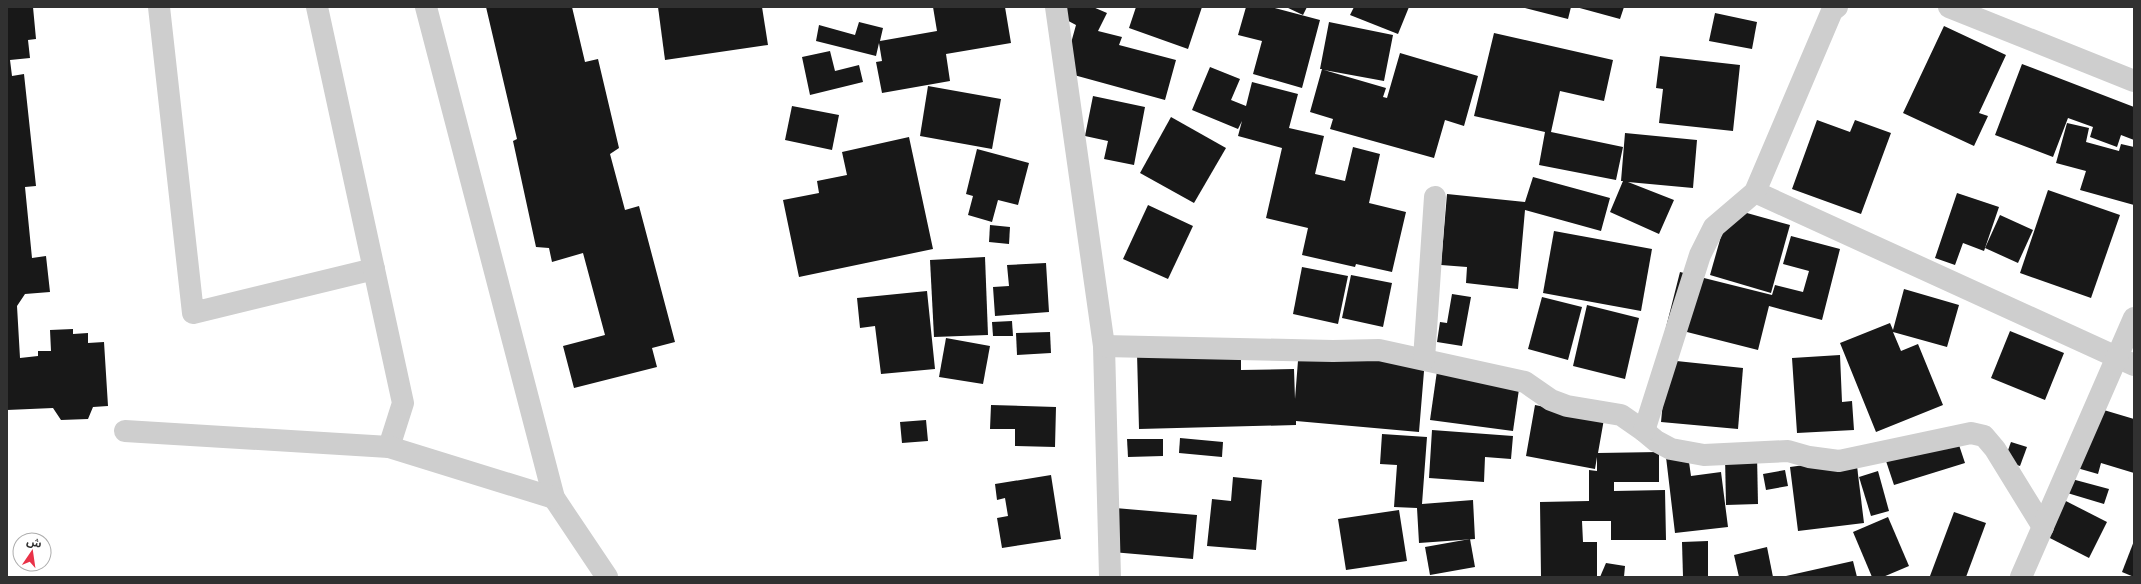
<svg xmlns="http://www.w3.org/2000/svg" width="2141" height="584" font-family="Quicksand,'Noto Sans Arabic',sans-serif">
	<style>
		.building { fill: #181818 }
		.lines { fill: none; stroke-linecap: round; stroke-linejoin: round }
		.minor { stroke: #cecece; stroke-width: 22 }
	</style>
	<rect width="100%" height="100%" fill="#fff"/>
	<g class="building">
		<polygon points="7,7 33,7 36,39 28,40 30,58 10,60 12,76 24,74 36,186 25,187 32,258 46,256 50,292 25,294 17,306 20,358 38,356 38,351 51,351 50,330 73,329 73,334 88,333 88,343 104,342 108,406 93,407 88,419 61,420 53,408 7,410"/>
		<polygon points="486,7 572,7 585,62 598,59 619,148 610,154 625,210 639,206 675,342 652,348 657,367 574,388 563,346 605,335 583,253 552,262 549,248 536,247 513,141 517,139"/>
		<polygon points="658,7 762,7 768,45 665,60"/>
		<polygon points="933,7 1005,7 1011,43 946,54 950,81 882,93 876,62 882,61 879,43 876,56 816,41 819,25 855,35 859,22 883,28 880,41 937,31"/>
		<polygon points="1061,7 1093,7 1107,13 1098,31 1122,37 1119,45 1176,60 1165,100 1063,72 1076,25 1057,15"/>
		<polygon points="1136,7 1202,7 1188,49 1129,28"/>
		<polygon points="1246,7 1271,7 1320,20 1302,88 1253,74 1262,41 1238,35"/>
		<polygon points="1286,7 1307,7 1303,15"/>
		<polygon points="1354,7 1409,7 1398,34 1350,15"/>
		<polygon points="1521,7 1571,7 1568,19"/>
		<polygon points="1576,7 1624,7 1620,19"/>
		<polygon points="1715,13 1757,22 1752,49 1709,41"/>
		<polygon points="1329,22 1393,35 1384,81 1324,70 1386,88 1383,97 1387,98 1400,53 1478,76 1464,126 1445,120 1434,158 1330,129 1333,119 1310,112 1322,69 1320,69"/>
		<polygon points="1944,26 2006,55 1979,113 1988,116 1974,146 1903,113"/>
		<polygon points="1494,33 1613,60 1604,101 1560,91 1551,132 1623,147 1616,180 1539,165 1545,132 1474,116"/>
		<polygon points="830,51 835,71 859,65 863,82 810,95 802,57"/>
		<polygon points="1660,56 1740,65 1733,131 1659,123 1663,89 1656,88"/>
		<polygon points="2022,64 2134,107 2134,140 2121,135 2117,147 2090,137 2093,127 2068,118 2053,157 1995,135"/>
		<polygon points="1210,67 1240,79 1231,100 1246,106 1252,82 1298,94 1289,128 1324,136 1315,174 1345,181 1353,147 1380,154 1369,203 1406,212 1392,272 1356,264 1355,267 1302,255 1308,228 1266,218 1282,148 1238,136 1242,121 1238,129 1192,110"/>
		<polygon points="928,86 1001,99 992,149 920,136"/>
		<polygon points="1093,96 1145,107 1134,165 1104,159 1108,141 1085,136"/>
		<polygon points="792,106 839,115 832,150 785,140"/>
		<polygon points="1171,117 1226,148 1194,203 1140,173"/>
		<polygon points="1817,120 1850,132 1855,120 1891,133 1861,214 1792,189"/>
		<polygon points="2067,123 2089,128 2086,142 2119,151 2121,144 2134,147 2134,205 2080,190 2086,171 2056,163"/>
		<polygon points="1625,133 1697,140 1693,188 1628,182 1674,200 1659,234 1610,212 1623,181 1621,181"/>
		<polygon points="909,137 933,249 799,277 783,200 819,193 817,181 847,175 842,152"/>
		<polygon points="977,149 1029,163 1018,205 998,200 992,222 968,215 973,196 966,194"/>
		<polygon points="1533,177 1610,198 1601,231 1525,210 1518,289 1466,283 1467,267 1441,265 1447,194 1525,202"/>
		<polygon points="2048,190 2120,215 2091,298 2020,273"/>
		<polygon points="1957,193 1999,207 1984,251 1963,243 1955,265 1935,258"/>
		<polygon points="1148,205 1193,226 1168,279 1123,259"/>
		<polygon points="1729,208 1790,225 1771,293 1710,275"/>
		<polygon points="2000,215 2033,230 2018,263 1985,248"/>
		<polygon points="990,225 1010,227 1009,244 989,242"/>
		<polygon points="1554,231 1652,249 1641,311 1543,293"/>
		<polygon points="1791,236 1840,249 1822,320 1769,306 1758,350 1683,331 1661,347 1680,272 1772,295 1775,285 1803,292 1809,271 1783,264"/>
		<polygon points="985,257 988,335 934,337 930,260"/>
		<polygon points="1046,263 1049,312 995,316 993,287 1009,286 1007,265"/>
		<polygon points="1302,267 1348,276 1338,324 1293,314"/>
		<polygon points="1351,275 1392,283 1383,327 1342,318"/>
		<polygon points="1904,289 1959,305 1947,347 1893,332 1901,351 1918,344 1943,405 1876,432 1840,343 1890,323 1893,330"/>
		<polygon points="927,291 935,369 881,374 875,326 860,328 857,298"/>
		<polygon points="1452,294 1471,297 1462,346 1437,342 1440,322 1447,323"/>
		<polygon points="1542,297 1582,307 1568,360 1528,349"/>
		<polygon points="1587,305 1639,318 1625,379 1573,366"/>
		<polygon points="1012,321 1013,336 993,336 992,322"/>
		<polygon points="2010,331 2064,353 2045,400 1991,378"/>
		<polygon points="1050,332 1051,353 1017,355 1016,333"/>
		<polygon points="946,338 990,346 983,384 939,377"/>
		<polygon points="1299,348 1425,359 1419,432 1296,421 1296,425 1139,429 1137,353 1241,351 1241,370 1294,369 1295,399"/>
		<polygon points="1840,355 1842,402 1852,401 1854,430 1797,433 1792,358"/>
		<polygon points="1667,360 1743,368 1738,429 1661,422"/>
		<polygon points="1437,371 1520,382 1513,431 1430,420"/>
		<polygon points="991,405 1056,407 1055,447 1015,446 1015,429 990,429"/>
		<polygon points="1535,405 1604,419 1598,453 1659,452 1659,482 1614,482 1614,491 1665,490 1666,540 1611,540 1611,521 1582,521 1583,542 1597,542 1597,577 1541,577 1540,502 1589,501 1589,470 1597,471 1597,457 1595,469 1526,456"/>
		<polygon points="2087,405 2134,419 2134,473 2101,463 2098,474 2070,466"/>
		<polygon points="926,420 928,441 902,443 900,422"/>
		<polygon points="1432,430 1513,436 1511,459 1485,457 1484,482 1429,478"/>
		<polygon points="1382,434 1427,437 1422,504 1473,500 1475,539 1419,543 1417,508 1394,507 1397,465 1380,464"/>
		<polygon points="1956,436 1965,463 1894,485 1885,458"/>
		<polygon points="1180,438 1223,442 1222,457 1179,453"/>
		<polygon points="1127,439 1163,439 1163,456 1128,457"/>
		<polygon points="2011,442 2027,447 2020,466 2004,461"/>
		<polygon points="1688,455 1691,476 1721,472 1728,527 1675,533 1666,457"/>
		<polygon points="1757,455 1758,504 1726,505 1725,456"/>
		<polygon points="1856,458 1864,523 1798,531 1790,467"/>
		<polygon points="1785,470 1788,486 1766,490 1763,474"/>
		<polygon points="1878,471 1889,511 1871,516 1859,477"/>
		<polygon points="1051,475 1061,539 1002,548 997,518 1008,516 1005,498 997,500 995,484"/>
		<polygon points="1233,477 1262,480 1256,550 1207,546 1212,499 1231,501"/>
		<polygon points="2068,478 2109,489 2104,504 2064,492"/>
		<polygon points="2058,497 2107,522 2089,558 2040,533"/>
		<polygon points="1115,508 1197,515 1193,559 1112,552"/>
		<polygon points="1399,510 1407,561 1346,570 1338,519"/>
		<polygon points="1954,512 1986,523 1966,577 1932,577 1930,576"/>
		<polygon points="1888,517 1909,566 1883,577 1872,577 1853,532"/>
		<polygon points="1470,539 1475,567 1430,575 1425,547"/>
		<polygon points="1708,541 1708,577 1683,577 1682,542"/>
		<polygon points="2134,541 2134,577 2122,572"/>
		<polygon points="1767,547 1773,577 1739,577 1734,555"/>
		<polygon points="1853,561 1857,577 1786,577 1786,576"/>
		<polygon points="1606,563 1625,566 1624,577 1600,577"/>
	</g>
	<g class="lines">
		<g class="minor">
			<polyline points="159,7 193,313 374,269"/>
			<polyline points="317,7 403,403 389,447"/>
			<polyline points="426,7 554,498 607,577"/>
			<polyline points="1056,7 1104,346 1110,577"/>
			<polyline points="1949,7 2134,81"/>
			<polyline points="1755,192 2134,365"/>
			<polyline points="1104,346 1333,351 1379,350 1525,382 1551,400 1567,406 1621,415 1644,431 1656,441 1671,449 1704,455 1788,451 1809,457 1839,461 1971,433 1984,436 1995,449 2043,527"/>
			<polyline points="1424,359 1435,197"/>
			<polyline points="125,431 389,447 554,498"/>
			<polyline points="1644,431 1700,255 1714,227 1755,192 1832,11 1837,7"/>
			<polyline points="2021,577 2134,318"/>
		</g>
	</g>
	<rect width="2141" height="584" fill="none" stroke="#313131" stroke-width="16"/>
	<g transform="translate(32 552) rotate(13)"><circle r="19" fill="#ffffff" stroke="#adadad"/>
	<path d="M0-3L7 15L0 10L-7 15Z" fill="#e93248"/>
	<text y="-6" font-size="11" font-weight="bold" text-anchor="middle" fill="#313131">ش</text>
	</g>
</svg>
